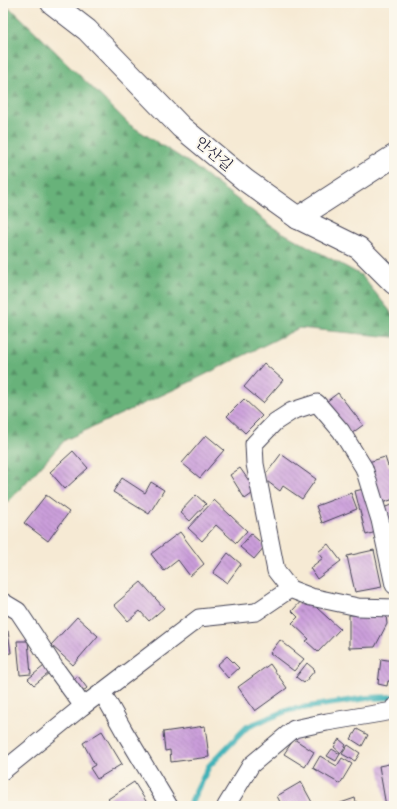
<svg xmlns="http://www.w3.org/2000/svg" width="397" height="809" font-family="'Sorts Mill Goudy','Noto Serif KR',serif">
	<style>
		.forest { fill: url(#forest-firs); stroke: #456a5a }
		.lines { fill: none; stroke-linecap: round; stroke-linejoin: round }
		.stream { stroke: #41b2b8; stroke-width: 6 }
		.building { fill: url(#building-back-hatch) }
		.street-casing { stroke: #424052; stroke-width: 19 }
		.secondary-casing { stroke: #424052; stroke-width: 24 }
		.highway-casing { stroke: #424052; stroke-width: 24 }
		.street { stroke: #fff; stroke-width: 17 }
		.secondary { stroke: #fff; stroke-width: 22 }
		.highway { stroke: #fff; stroke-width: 22 }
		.labels { text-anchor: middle; stroke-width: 4; stroke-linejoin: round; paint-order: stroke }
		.street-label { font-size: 15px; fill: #22223b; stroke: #fbf7ec }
	</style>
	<defs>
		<pattern id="forest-firs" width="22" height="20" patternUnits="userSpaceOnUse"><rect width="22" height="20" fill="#68b27a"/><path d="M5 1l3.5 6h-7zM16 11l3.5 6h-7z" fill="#559065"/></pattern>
		<pattern id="building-back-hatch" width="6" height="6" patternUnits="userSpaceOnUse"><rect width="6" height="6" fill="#ca9dda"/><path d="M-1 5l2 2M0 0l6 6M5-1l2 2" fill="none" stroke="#a480b2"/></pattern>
	</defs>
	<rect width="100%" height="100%" fill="#fbf7ec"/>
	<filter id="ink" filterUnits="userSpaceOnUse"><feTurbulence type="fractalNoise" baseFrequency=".025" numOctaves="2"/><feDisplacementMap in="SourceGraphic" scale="8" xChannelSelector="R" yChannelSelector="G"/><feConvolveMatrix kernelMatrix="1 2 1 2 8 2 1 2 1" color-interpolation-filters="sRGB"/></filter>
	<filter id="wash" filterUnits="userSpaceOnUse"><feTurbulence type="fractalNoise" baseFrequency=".012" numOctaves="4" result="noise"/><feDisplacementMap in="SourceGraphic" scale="16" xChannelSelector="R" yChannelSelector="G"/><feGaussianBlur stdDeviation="0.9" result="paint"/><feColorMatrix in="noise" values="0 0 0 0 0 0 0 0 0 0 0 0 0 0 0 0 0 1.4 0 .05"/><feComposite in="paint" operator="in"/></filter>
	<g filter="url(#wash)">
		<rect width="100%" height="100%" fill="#f6ead4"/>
		<polygon class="forest" points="3,5 16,13 130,125 191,164 276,229 361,275 390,311 394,320 394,337 299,328 188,383 65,440 8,502 3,496"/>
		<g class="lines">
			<polyline class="stream" points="189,806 209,766 247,727 289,710 367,698 394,697"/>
		</g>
		<g id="blocks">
			<g class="building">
				<polygon points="264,363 283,380 263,403 244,387"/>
				<polygon points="338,393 363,425 351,434 326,402"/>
				<polygon points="244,399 262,416 245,433 227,416"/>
				<polygon points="206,435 224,450 200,478 182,463"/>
				<polygon points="73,451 88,468 65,489 50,472"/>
				<polygon points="281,454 316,479 302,499 283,486 280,491 263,478"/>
				<polygon points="385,457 388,466 392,465 394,471 394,499 379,504 365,463"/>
				<polygon points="240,468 256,491 245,499 230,475"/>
				<polygon points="122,478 145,493 151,482 164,490 149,514 113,492"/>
				<polygon points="364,489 376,532 366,535 355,491"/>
				<polygon points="351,493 357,509 322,523 316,506"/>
				<polygon points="46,495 69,512 48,541 24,523"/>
				<polygon points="196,495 206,504 190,521 180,512"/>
				<polygon points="214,500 247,531 236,543 216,525 202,541 188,528"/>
				<polygon points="394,504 394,526 389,528 383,508"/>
				<polygon points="180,532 204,564 190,576 178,560 164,571 151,554"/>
				<polygon points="251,534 265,546 254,559 240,547"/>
				<polygon points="328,544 341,561 317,579 310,568 323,558 318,552"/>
				<polygon points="374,550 382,587 355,592 347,556"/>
				<polygon points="228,553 241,564 227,583 213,573"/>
				<polygon points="141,582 164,608 149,621 140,611 128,621 114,605"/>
				<polygon points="305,597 340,629 318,652 306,641 309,639 292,623 298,617 292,611"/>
				<polygon points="349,615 386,615 387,624 375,647 349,648"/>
				<polygon points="77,617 98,636 73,665 51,645"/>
				<polygon points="3,631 8,631 11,653 3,654"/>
				<polygon points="280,640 304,659 294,671 270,653"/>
				<polygon points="17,641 28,641 31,674 20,675"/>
				<polygon points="227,656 239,668 228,678 217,665"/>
				<polygon points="381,659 394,661 394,681 388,681 387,686 378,684"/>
				<polygon points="307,663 315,670 304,683 296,677"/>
				<polygon points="270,664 287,688 255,711 238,687"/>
				<polygon points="44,666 49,673 34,685 28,679"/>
				<polygon points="78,676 87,688 79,695 69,682"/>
				<polygon points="205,726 209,757 171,762 170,750 165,751 163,732"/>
				<polygon points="357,729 368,735 362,746 351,739"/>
				<polygon points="102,731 122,764 97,779 90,768 95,765 83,743"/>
				<polygon points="294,739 314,752 305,767 284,754"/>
				<polygon points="339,739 346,745 341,753 334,747"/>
				<polygon points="348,745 360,753 355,761 342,754"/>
				<polygon points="332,749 340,754 336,761 327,756"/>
				<polygon points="320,756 337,766 342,758 352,764 340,784 313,768"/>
				<polygon points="394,763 394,806 386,806 379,766"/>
				<polygon points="134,782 149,806 112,806 108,799"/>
				<polygon points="301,782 314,806 278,806 281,804 277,796"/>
				<polygon points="355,798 357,806 332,806"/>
			</g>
		</g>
	</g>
	<g filter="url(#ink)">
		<use href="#blocks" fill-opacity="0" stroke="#424052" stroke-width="1"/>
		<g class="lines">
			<defs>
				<g id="street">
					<polyline points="290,589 276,571 255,464 254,444 275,422 292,411 317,403 341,431 364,468 380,520 394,585"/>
					<polyline points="3,602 18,611 36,638 55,668 83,706"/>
					<polyline points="102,692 124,731 169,806"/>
					<polyline points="3,771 83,706 102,692 199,618 256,612 290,589 311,597 358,607 394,608"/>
					<polyline points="226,806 251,765 294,729 327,722 393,711 394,707"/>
				</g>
				<polyline id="secondary" points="52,3 87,30 181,127 245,180 298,218 359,248 394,283"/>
				<polyline id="highway" points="298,218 394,156"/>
			</defs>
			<use href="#street" class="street-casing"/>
			<use href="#secondary" class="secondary-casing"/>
			<use href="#highway" class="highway-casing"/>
			<use href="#street" class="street"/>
			<use href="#secondary" class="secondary"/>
			<use href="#highway" class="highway"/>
		</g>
	</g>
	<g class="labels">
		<g class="street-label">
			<text transform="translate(214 154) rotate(40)" y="5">안산길</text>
		</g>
	</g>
	<rect width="397" height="809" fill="none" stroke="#fbf7ec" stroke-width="16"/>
</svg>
